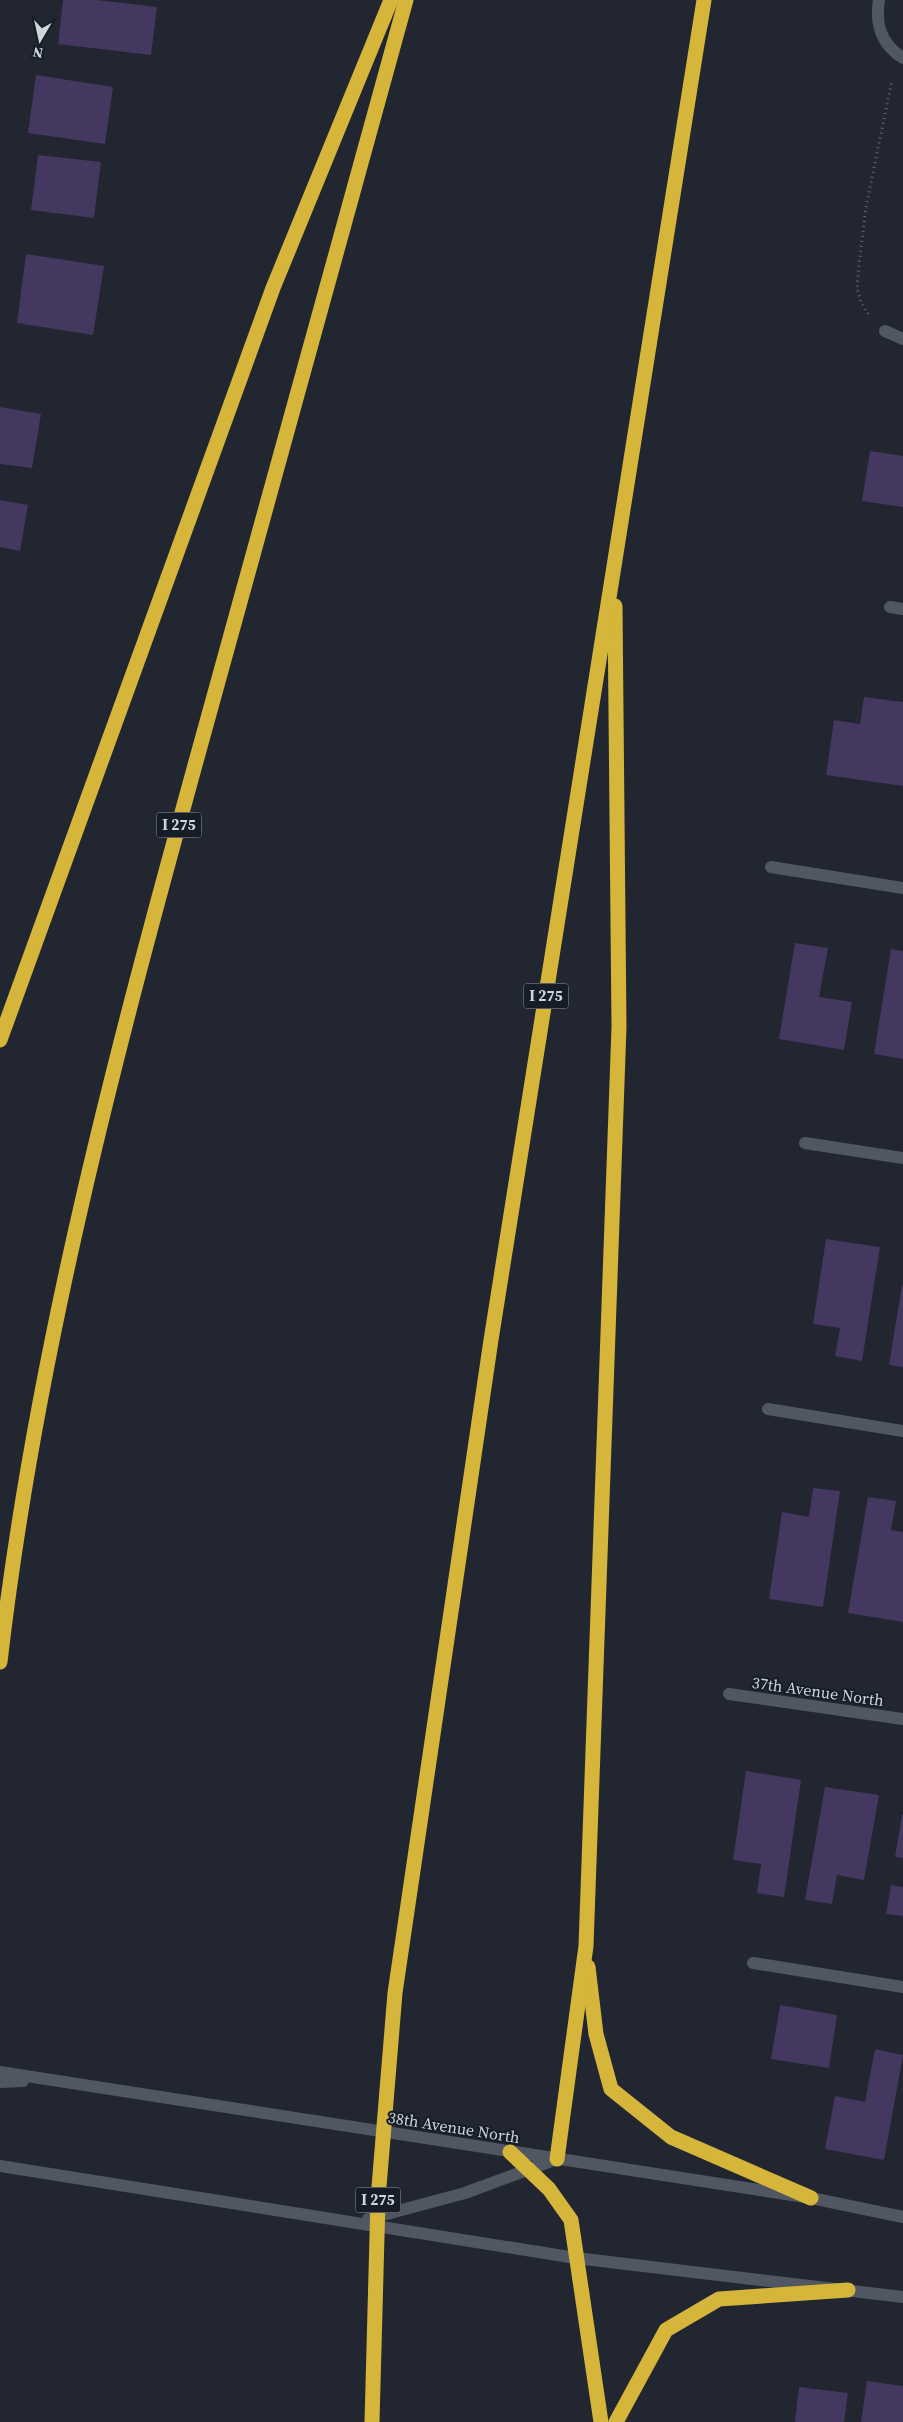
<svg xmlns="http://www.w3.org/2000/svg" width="903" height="2422" font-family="'Source Serif 4',serif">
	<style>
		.building { fill: #443760 }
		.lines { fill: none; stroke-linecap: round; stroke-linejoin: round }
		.path { stroke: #646972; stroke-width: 3; stroke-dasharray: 1 4; stroke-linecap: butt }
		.lane { stroke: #505763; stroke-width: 12 }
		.street { stroke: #505763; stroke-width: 12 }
		.secondary { stroke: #505763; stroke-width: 12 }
		.highway { stroke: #d6b53b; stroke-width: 15 }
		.labels { text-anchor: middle; stroke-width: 4; stroke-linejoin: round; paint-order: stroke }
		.shield { fill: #171d27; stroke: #989da5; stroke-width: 1 }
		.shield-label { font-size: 15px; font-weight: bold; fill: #d0d4db }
		.street-label { font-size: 16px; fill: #d0d4db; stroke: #171d27 }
	</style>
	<rect width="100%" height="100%" fill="#212631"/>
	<g class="building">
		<polygon points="63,0 97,0 157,7 151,55 58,44"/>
		<polygon points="36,75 113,87 105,144 28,133"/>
		<polygon points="38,155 101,162 94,218 31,210"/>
		<polygon points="26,254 104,266 93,335 17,323"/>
		<polygon points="0,407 41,414 32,468 0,464"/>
		<polygon points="870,451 903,456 903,507 862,501"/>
		<polygon points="0,500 28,505 20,551 0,547"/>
		<polygon points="864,697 903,702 903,786 826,775 834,720 860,724"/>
		<polygon points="795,943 828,948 819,997 852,1002 844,1050 779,1039"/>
		<polygon points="891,949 903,951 903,1059 874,1054"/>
		<polygon points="826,1239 880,1247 862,1361 835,1356 840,1328 813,1324"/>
		<polygon points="902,1285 903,1285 903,1367 889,1365"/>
		<polygon points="813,1488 840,1491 823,1607 769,1599 782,1512 809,1517"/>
		<polygon points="868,1497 896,1501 891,1530 903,1532 903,1622 848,1613"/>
		<polygon points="746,1771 801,1780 784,1897 757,1893 761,1864 733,1860"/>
		<polygon points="825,1787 879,1795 864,1880 837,1875 832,1904 805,1900"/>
		<polygon points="902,1815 903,1815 903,1858 895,1857"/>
		<polygon points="891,1885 903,1887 903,1916 886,1914"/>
		<polygon points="780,2005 837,2015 829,2068 771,2059"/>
		<polygon points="875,2049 903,2055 884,2160 825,2149 835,2096 865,2102"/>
		<polygon points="867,2381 903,2386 903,2422 861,2422"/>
		<polygon points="799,2387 848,2393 844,2422 795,2422"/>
	</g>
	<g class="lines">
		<polyline class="path" points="868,314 861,303 857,288 859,264 866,207 892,80"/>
		<g class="lane">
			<polyline points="885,331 903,339"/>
			<polyline points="771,867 903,888"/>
			<polyline points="768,1409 903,1431"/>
			<polyline points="753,1963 903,1987"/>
		</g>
		<g class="street">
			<path d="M879,0C875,25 881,44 903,58"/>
			<polyline points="890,607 903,609"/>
			<polyline points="805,1143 903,1158"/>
			<polyline points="729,1694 903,1719"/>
		</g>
		<g class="secondary">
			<polyline points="0,2072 811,2198 903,2217"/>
			<polyline points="0,2082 23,2081"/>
			<polyline points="0,2166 576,2258 903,2297"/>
			<polyline points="368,2219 465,2193 554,2160"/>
		</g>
		<g class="highway">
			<polyline points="0,1040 273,288 391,0"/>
			<path d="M0,1662C36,1351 117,1048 200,747C269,498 338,249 406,0"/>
			<polyline points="588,1967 596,2034 611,2089 671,2137 811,2198"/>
			<polyline points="510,2152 549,2189 571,2220 601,2422"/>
			<polyline points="557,2159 586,1946 619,1027 615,606"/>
			<polyline points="372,2422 378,2199 395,1993 491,1340 704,0"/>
			<polyline points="616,2422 666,2330 719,2299 848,2290"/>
		</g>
	</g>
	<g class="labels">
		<g class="shield">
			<rect x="156.5" y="812.5" width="45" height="25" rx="4"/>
			<rect x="523.5" y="983.5" width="45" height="25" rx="4"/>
			<rect x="355.5" y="2187.5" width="45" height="25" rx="4"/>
		</g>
		<g class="shield-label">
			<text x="179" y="830">I 275</text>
			<text x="546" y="1001">I 275</text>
			<text x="378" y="2205">I 275</text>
		</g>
		<g class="street-label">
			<text transform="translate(818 1691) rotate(8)" y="6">37th Avenue North</text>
			<text transform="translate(454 2127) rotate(9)" y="6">38th Avenue North</text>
		</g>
	</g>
	<g transform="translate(40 40) rotate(189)" stroke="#171d27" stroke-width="4" paint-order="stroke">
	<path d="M0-4L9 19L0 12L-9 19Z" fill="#d0d4db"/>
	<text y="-8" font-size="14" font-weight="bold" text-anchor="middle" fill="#d0d4db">N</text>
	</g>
</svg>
